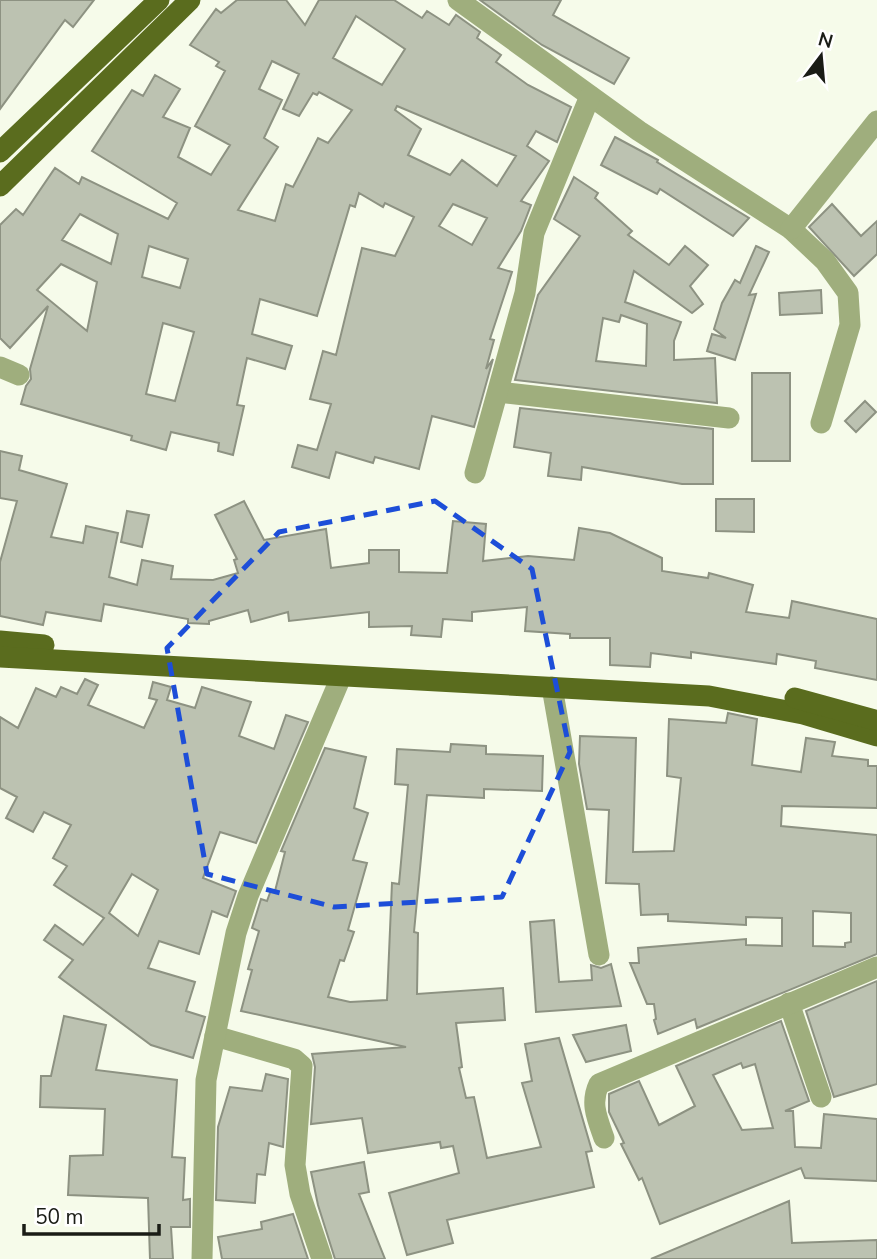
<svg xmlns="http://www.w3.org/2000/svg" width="877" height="1259" font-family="'Nunito Sans',sans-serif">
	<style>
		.building { fill: #bcc2b1; stroke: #8d9282; stroke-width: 2; fill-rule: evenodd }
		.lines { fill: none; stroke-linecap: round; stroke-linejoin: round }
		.minor { stroke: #9fae7d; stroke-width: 21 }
		.major { stroke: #5a6c1e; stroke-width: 21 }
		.marked { fill: none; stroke: #1d4ed8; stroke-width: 5; stroke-dasharray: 14 9; stroke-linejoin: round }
	</style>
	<rect width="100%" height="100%" fill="#f6fbea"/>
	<g class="building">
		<polygon points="0,0 94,0 73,27 65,20 0,109"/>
		<path d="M237,0H286L305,25L319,0H394L422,18L427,11L449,25L456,15L480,32L477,38L501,55L496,62L528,85L571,107L557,142L536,131L527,146L549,161L521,201L531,205L521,231L498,268L512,272L490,339L494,340L486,369L493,359L474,427L432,416L419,469L375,457L373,463L336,452L329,478L292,467L298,445L317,450L331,404L310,399L323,351L336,355L362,248L395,256L414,217L385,203L383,207L359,193L355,207L350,205L317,316L260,299L252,334L292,346L285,369L247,358L237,405L244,406L233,455L218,451L219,443L171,432L166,450L131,440L132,436L21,404L26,386L31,379L30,369L48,306L10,348L0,338V225L16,209L23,215L55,168L79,184L82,177L168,219L177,203L92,151L132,90L143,96L155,75L180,89L163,117L190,128L178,157L211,175L230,145L195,126L225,71L216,66L219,62L190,45L216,9L221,13ZM356,16L405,49L382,85L333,58ZM272,61L299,74L283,109L299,116L313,93L317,95L319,92L352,110L328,143L318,138L293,187L286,184L275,221L238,210L278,147L264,138L282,100L259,89ZM397,106L516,156L497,186L462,160L450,175L408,155L421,129L395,110ZM453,204L487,218L472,245L439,226ZM80,214L118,234L111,264L62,240ZM149,246L188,259L180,288L142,277ZM61,264L97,282L87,331L37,290ZM163,323L194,332L175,401L146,394Z"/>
		<polygon points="480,0 561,0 553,15 629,58 614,84 542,45"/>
		<polygon points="615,137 658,160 657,162 749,218 733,236 660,189 657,194 601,165"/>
		<path d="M574,177L598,193L595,198L632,231L628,235L669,265L685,246L708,265L690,286L703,304L692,313L634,271L625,302L681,322L674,341V360L715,358L717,403L515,380L538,295L580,236L554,219ZM621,315L647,324L646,366L596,361L603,318L619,322Z"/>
		<polygon points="832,204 861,236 877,221 877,254 854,276 809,227"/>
		<polygon points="756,246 769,252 749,295 756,294 735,360 707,351 712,334 726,338 714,329 722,303 735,280 740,283"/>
		<polygon points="821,290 822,313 780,315 779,293"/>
		<rect x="752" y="373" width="38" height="88"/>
		<polygon points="865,401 876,412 856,432 845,421"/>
		<polygon points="520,408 713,429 713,484 682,484 582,467 581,480 548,476 551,453 514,447"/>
		<polygon points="0,451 22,456 19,470 67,484 51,537 83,543 86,526 118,533 109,577 137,585 142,560 173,566 171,579 213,580 238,573 234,560 237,559 215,515 244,501 264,540 326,529 331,568 369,563 369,550 399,550 399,572 447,573 453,521 486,524 483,561 528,556 574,560 579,528 610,533 662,558 662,571 708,578 709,573 753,585 746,612 789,618 792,601 877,619 877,680 815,668 816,661 777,654 776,664 691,652 691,658 651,653 650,667 610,665 610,638 570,638 570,634 525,631 527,607 472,612 472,621 443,619 441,637 411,635 412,626 369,627 369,612 289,621 288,612 251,622 248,610 209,621 209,624 188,623 188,619 104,604 101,621 46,612 43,625 0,616 0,562 17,501 0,498"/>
		<polygon points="716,499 754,499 754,532 716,531"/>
		<polygon points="127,511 149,515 142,547 121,542"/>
		<path d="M85,679L98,685L88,705L144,728L157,700L149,698L153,682L171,687L167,700L195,708L202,687L251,702L239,736L274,749L286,715L308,722L256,843L220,832L203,878L236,891L227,917L212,911L199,954L159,941L148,968L195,982L186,1011L205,1017L193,1058L151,1045L59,977L73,960L44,940L55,925L83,945L104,918L54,885L67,866L53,858L71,825L44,812L33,832L6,818L17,797L0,788V717L18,728L36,688L56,697L61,687L77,694ZM132,874L158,890L138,936L109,913Z"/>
		<path d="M728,713L757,719L752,765L801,772L806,738L835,742L832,756L868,760V766H877V808L782,806L781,826L877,835V954L697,1028L695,1019L658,1034L654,1020L656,1019L654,1004H647L630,963H639L638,948L746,939V945L782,946V918L746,917V925L668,921V914L641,915L639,884L606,883L609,810L587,809L579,764L580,736L636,738L633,852L674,851L681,778L667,776L669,719L726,723ZM813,911L851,913V942L845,943V947L813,946Z"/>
		<polygon points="451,744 486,746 486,754 543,756 542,791 484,789 484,798 427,795 414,932 418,933 417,994 503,988 505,1020 456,1023 462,1067 459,1068 466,1098 474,1097 487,1158 541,1147 522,1083 532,1081 525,1044 559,1038 592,1151 586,1152 594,1187 447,1220 453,1243 407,1255 389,1193 459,1173 453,1146 441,1148 440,1142 368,1153 362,1118 311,1124 315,1067 312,1054 406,1047 241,1011 252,970 248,969 259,931 252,928 261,899 267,901 271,890 275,891 285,852 281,851 325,748 366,757 354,808 368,813 353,860 367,863 348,930 354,932 344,961 340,960 328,997 350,1002 387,1000 392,883 399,884 408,785 395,784 397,749 450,752"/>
		<polygon points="554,920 559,982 592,980 591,965 601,968 611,964 621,1006 536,1012 530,922"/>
		<polygon points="877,981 877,1084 834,1097 806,1011"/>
		<polygon points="64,1016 106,1025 96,1070 177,1080 172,1157 185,1158 183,1200 190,1199 190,1227 171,1227 173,1259 150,1259 148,1198 68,1195 70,1156 103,1155 105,1109 40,1107 41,1076 51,1076"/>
		<path d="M781,1021L809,1101L785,1111H793L795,1147L821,1148L824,1114L877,1119V1181L805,1178L801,1168L660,1224L642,1178L639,1180L621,1144L624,1143L609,1112V1094L639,1081L659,1125L695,1106L676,1066ZM741,1063L743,1068L755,1064L773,1128L742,1130L713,1075Z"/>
		<polygon points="626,1025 631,1051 586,1062 573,1035"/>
		<polygon points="266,1074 288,1079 283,1147 269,1143 265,1175 257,1174 255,1203 216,1200 218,1127 230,1087 262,1091"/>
		<polygon points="364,1162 369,1192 359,1194 385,1259 335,1259 318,1205 311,1172"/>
		<polygon points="789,1201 792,1243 877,1240 877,1259 651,1259"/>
		<polygon points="293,1214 308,1259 222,1259 218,1237 262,1229 261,1222"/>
	</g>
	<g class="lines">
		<g class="minor">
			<polyline points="458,0 639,131 791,229 825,261 848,293 850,325 821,423"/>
			<polyline points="791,229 877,121"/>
			<polyline points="0,367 19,375"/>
			<polyline points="498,392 729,418"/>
			<polyline points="475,473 525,293 534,233 590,96"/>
			<polyline points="552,687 599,955"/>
			<polyline points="789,1003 821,1097"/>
			<polyline points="215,1036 294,1059 302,1066 295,1165 300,1194 322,1259"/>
			<path d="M604,1138C597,1118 590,1103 599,1084L877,967"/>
			<polyline points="202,1259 206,1080 236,933 248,896 341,677"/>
		</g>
		<g class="major">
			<polyline points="0,152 159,0"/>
			<polyline points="0,186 190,0"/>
			<polyline points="0,641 44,645"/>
			<polyline points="0,657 709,696 803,714 877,736"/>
			<polyline points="795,698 875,720"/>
		</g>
	</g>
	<path class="marked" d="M435,501L532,569L570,752L502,897L334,907L207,874L167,648L279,532Z"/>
	<g transform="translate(821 56) rotate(16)" stroke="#ffffff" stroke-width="5" paint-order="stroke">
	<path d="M0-5L12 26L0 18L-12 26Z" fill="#1a1c16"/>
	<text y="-10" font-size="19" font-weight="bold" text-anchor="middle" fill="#1a1c16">N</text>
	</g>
	<path d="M24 1224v10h135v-10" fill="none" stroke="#1a1c16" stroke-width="3.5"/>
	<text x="35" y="1224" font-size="21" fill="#1a1c16" stroke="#ffffff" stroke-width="5" paint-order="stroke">50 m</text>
</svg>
